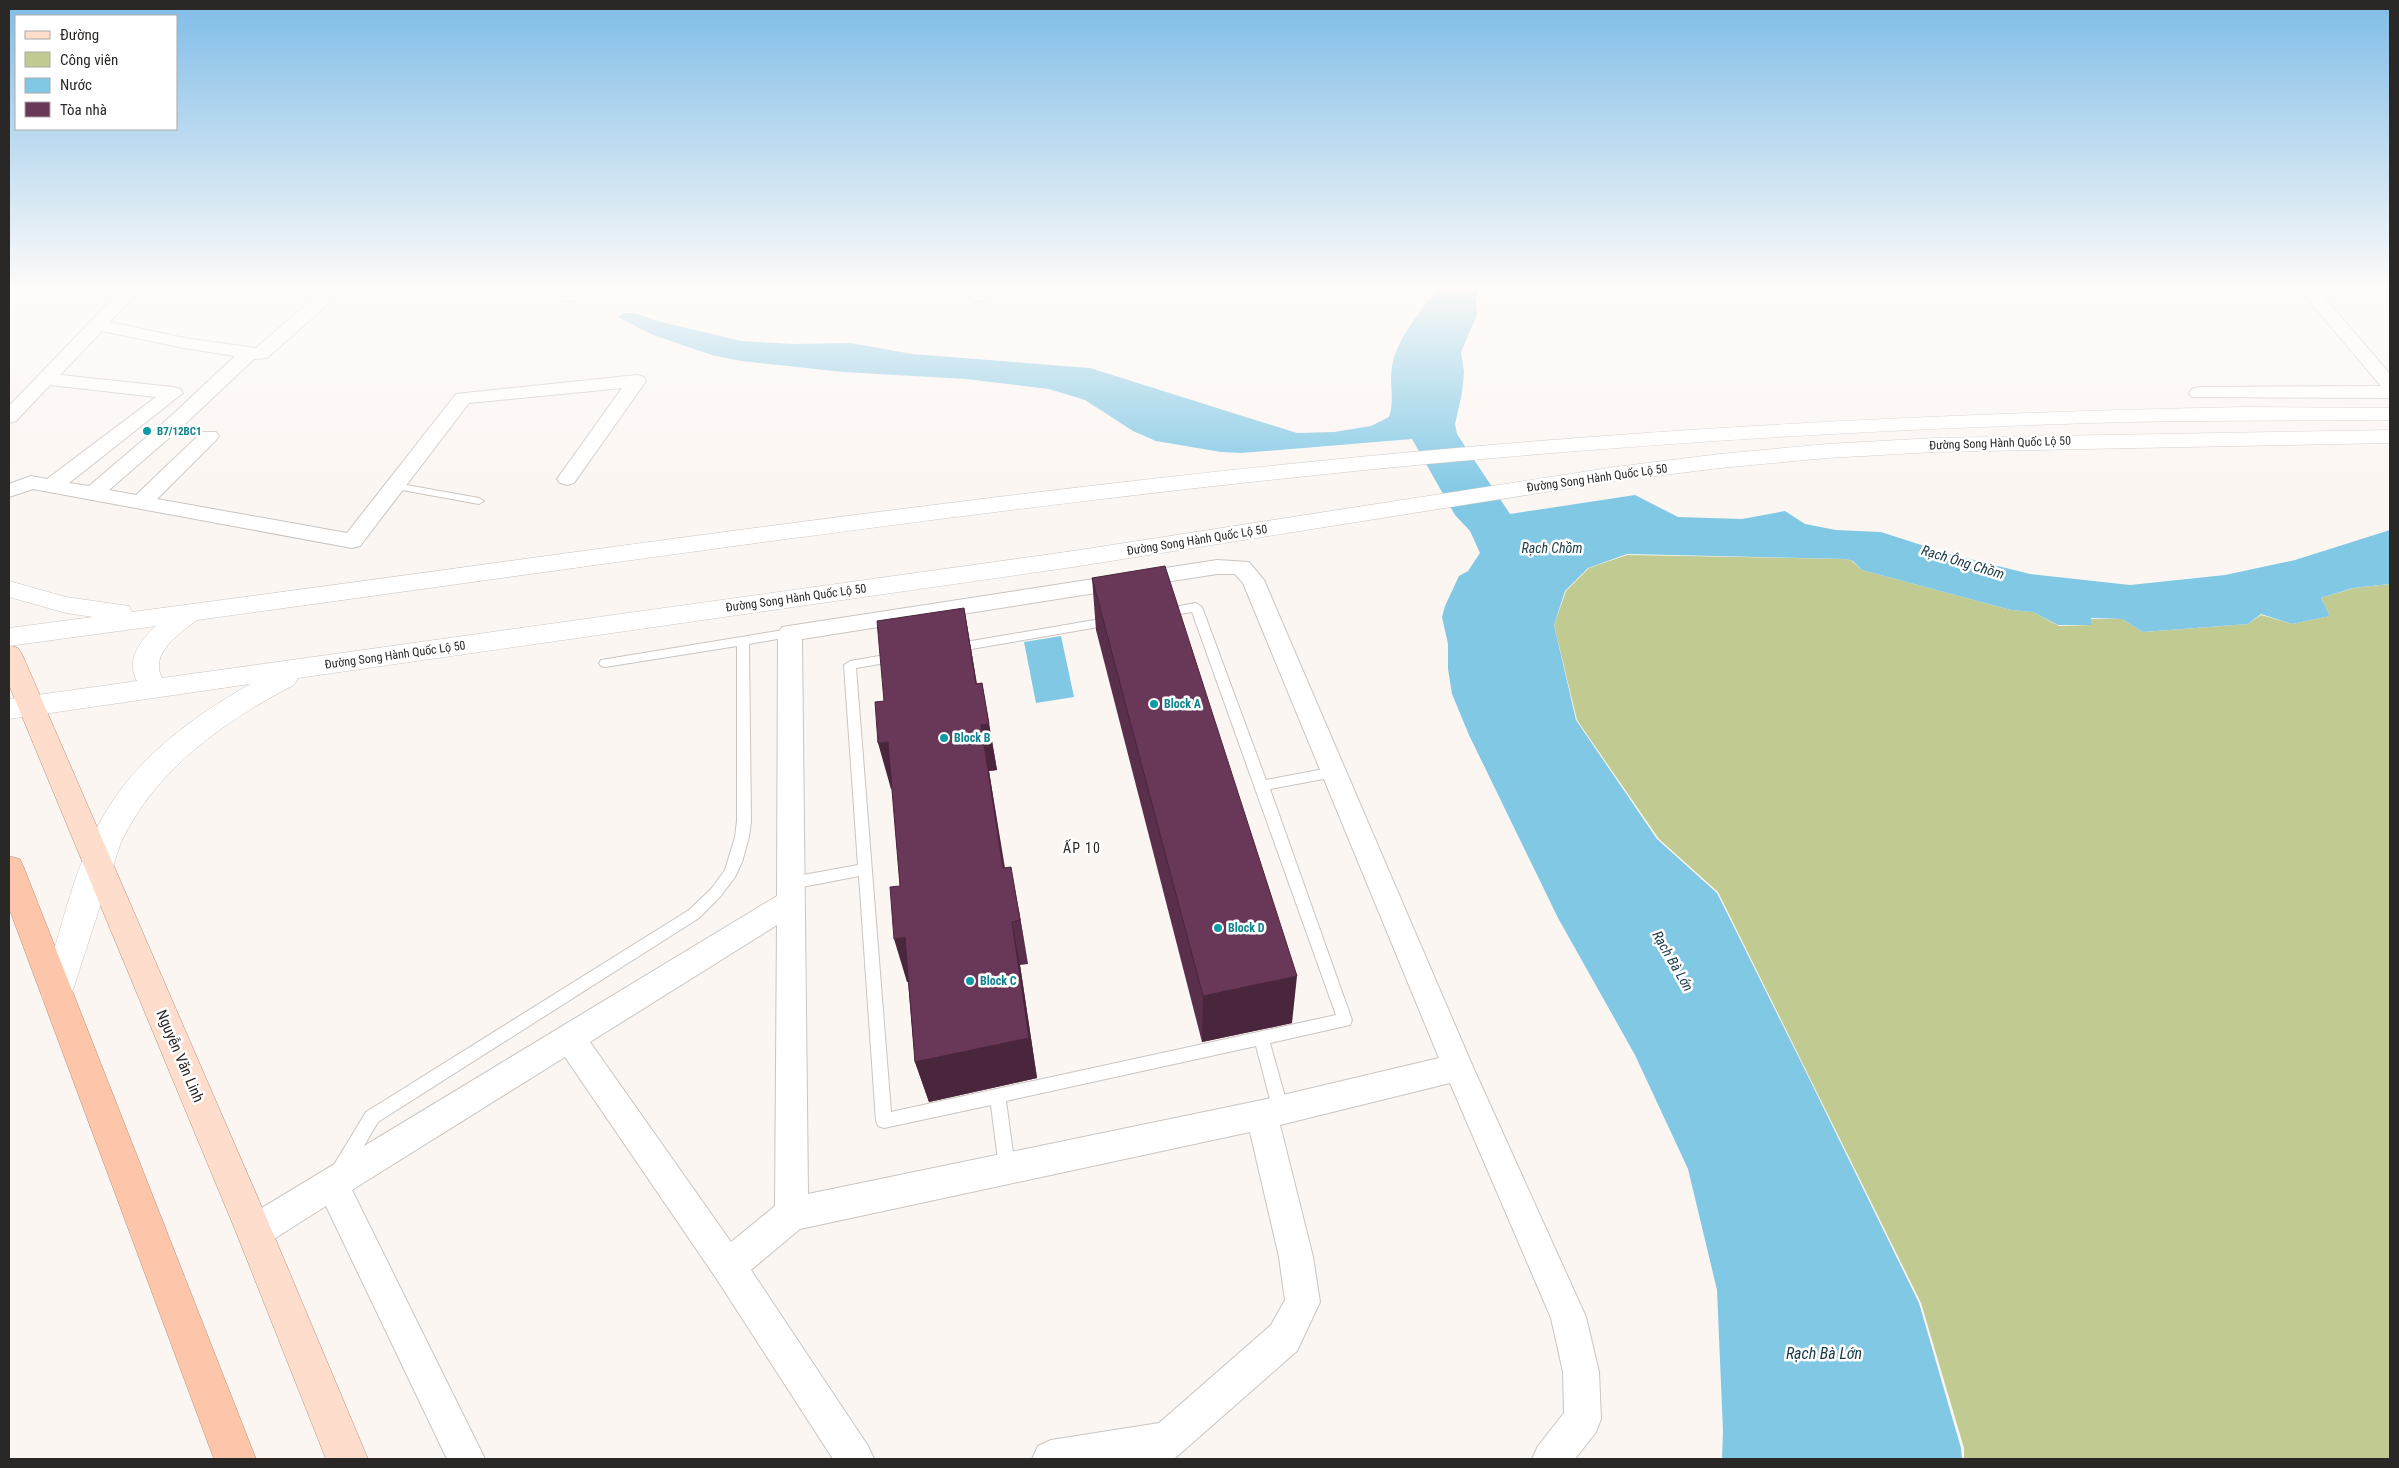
<svg xmlns="http://www.w3.org/2000/svg" width="2399" height="1468" font-family="'Roboto Condensed',sans-serif">
	<style>
		.green { fill: #c1cb91 }
		.water { fill: #81c8e5 }
		.lines { fill: none; stroke-linecap: round; stroke-linejoin: round }
		.lane-casing { stroke: #cac5c1; stroke-width: 2 }
		.street-casing { stroke: #cac5c1; stroke-width: 2 }
		.secondary-casing { stroke: #cac5c1; stroke-width: 1 }
		.primary-casing { stroke: #b38f7c; stroke-width: 1 }
		.highway-casing { stroke: #b38f7c; stroke-width: 1 }
		.lane { fill: #fff; fill-rule: evenodd }
		.street { fill: #fff; fill-rule: evenodd }
		.secondary { fill: #fff; fill-rule: evenodd }
		.primary { fill: #feddcc; fill-rule: evenodd }
		.highway { fill: #fdc6aa; fill-rule: evenodd }
		.wall { fill: #5a2f4b }
		.shaded-wall { fill: #4a263d }
		.building { fill: #693757; stroke: #4a263d }
		.culture-dot { fill: #0f9aa8; stroke: #fff; stroke-width: 2 }
		.labels { text-anchor: middle; stroke-width: 5; stroke-linejoin: round; paint-order: stroke }
		.far-culture-label { font-size: 11px; font-weight: bold; fill: #0d838f; stroke: #fff; text-anchor: start }
		.street-label { font-size: 12px; fill: #2a2826; stroke: #fff }
		.culture-label { font-size: 12px; font-weight: bold; fill: #0d838f; stroke: #fff; text-anchor: start }
		.water-label { font-size: 14px; font-style: italic; fill: #173945; stroke: #fff }
		.neighbourhood-label { font-size: 14px; letter-spacing: 1px; fill: #2a2826; stroke: #fff }
		.near-street-label { font-size: 15px; fill: #2a2826; stroke: #fff }
		.near-water-label { font-size: 16px; font-style: italic; fill: #173945; stroke: #fff }
	</style>
	<rect width="100%" height="100%" fill="#fcf6f2"/>
	<polygon class="green" points="1627,555 1846,559 1852,561 1862,570 2011,610 2033,612 2059,626 2091,625 2091,619 2122,619 2143,632 2248,624 2261,615 2292,624 2330,616 2321,598 2354,588 2390,584 2390,1459 1964,1459 1964,1448 1921,1303 1718,892 1659,839 1577,720 1554,625 1566,591 1589,568"/>
	<g class="water">
		<path d="M1436,289H1479L1476,299L1477,315L1461,352L1464,372L1462,393L1455,424L1457,434L1510,514L1635,495L1678,517L1742,519L1785,511L1805,524L1836,530L1881,532L1946,553L2030,574L2130,585L2225,575L2295,560L2390,530V584L2353,588L2321,598L2330,616L2292,624L2261,614L2248,624L2143,632L2122,619L2091,618V625H2058L2033,612L2011,610L1862,570L1853,561L1846,559L1627,554L1588,568L1565,591L1554,625L1576,720L1657,839L1717,893L1805,1070L1919,1303L1961,1448L1962,1459H1722L1723,1431L1717,1290L1688,1169L1635,1055L1558,918L1469,735L1452,694L1448,669V644L1442,617L1445,606L1459,576L1468,571L1480,553L1470,531L1455,515L1412,439L1241,453L1221,452L1156,441L1133,431L1085,400L1049,389L966,379L843,372L741,361L712,355L653,335L618,317L623,313H634L661,322L742,341L794,344L851,343L912,354L1090,368L1297,433L1334,432L1371,426L1389,417C1395,400 1389,384 1392,367C1396,339 1421,312 1436,289Z"/>
		<polygon points="1061,636 1074,697 1036,703 1024,642"/>
	</g>
	<g class="lines">
		<defs>
			<g id="lane">
				<polygon points="395,483 479,498 484,501 479,504 391,488 390,486"/>
				<polygon points="1196,603 1202,607 1266,780 1334,767 1339,769 1340,772 1339,775 1334,777 1270,789 1352,1020 1350,1025 1270,1043 1289,1111 1287,1116 1281,1118 1275,1116 1273,1111 1256,1046 1006,1101 1015,1168 1013,1174 1007,1176 1001,1174 999,1168 991,1105 884,1128 878,1126 876,1121 859,876 792,889 787,887 785,883 787,879 792,877 858,865 844,665 850,661 897,653 903,657 897,661 856,668 891,1112 1336,1015 1192,612 1163,617 1157,613 1163,609"/>
				<polygon points="1112,617 1118,621 1116,624 954,652 948,648 954,644"/>
				<polygon points="790,629 796,633 794,636 749,644 751,821 749,837 742,862 735,877 720,897 699,918 378,1122 347,1175 341,1177 335,1175 333,1169 335,1163 366,1112 689,910 711,889 725,870 735,837 737,821 737,646 605,667 601,666 599,663 601,660"/>
			</g>
			<g id="street">
				<path d="M122,289H141L110,322L184,338L256,348L323,290H335L338,294L335,298L267,358L254,359L184,425L109,490L136,495L202,432H216L219,436L216,440L157,499L347,533L456,394L637,375L644,377L646,381L574,483L567,485L560,483L557,479L622,388L469,403L360,546L352,548L33,489L9,497V484L31,476L47,479L156,397L50,385L16,421L9,423V406ZM102,331L184,348L235,356L170,417L89,486L69,483L183,393L180,389L173,387L60,375Z"/>
				<polygon points="565,289 583,289 575,301 563,301 560,297"/>
				<path d="M903,289C898,295 894,295 887,294L884,290Z"/>
				<polygon points="972,289 990,289 985,301 973,301 970,297"/>
				<polygon points="2299,289 2317,289 2390,374 2390,398 2192,397 2189,393 2192,389 2199,387 2381,386"/>
				<path d="M1217,560L1249,562L1264,580L1473,1067L1586,1317L1599,1372L1601,1419L1596,1432L1575,1459H1532L1538,1446L1564,1413L1563,1372L1551,1318L1450,1083L1280,1125L1313,1257L1320,1302L1297,1351L1174,1459H1032L1038,1446L1051,1440L1159,1423L1271,1325L1285,1300L1279,1257L1250,1132L800,1229L751,1270L868,1446L874,1459H833L716,1278L565,1057L352,1190L485,1459H447L326,1206L266,1244L254,1249L242,1244L237,1232L242,1220L777,896L778,633L782,627ZM1217,574H1235L1243,583L1439,1058L1262,1100L808,1194L802,639ZM777,925L775,1206L731,1242L590,1042Z"/>
			</g>
			<path id="secondary" d="M2243,407L2390,408V420C2291,421 2191,420 2091,423C1896,429 1700,440 1505,457C1067,495 632,561 197,620C180,633 149,653 162,678L1073,551L1615,467L1720,454L1827,444L1935,438L2390,430V443L1935,452L1827,458L1720,468L1615,481L1073,567L298,678L294,685C223,722 157,768 121,842L68,1005L57,1009L46,1005L41,995C61,932 74,861 110,805C144,752 196,715 250,684L9,719V699L137,681C125,661 141,639 156,626L9,646V628L93,617L66,613L9,597V581L66,597L129,606L132,612C541,558 949,497 1359,457C1653,428 1947,413 2243,407Z"/>
			<polygon id="primary" points="9,645 18,648 22,654 267,1219 368,1459 326,1459 236,1232 9,685"/>
			<polygon id="highway" points="9,856 20,859 24,868 256,1459 214,1459 9,908"/>
		</defs>
		<use href="#lane" class="lane-casing"/>
		<use href="#street" class="street-casing"/>
		<use href="#secondary" class="secondary-casing"/>
		<use href="#primary" class="primary-casing"/>
		<use href="#highway" class="highway-casing"/>
		<use href="#lane" class="lane"/>
		<use href="#street" class="street"/>
		<use href="#secondary" class="secondary"/>
		<use href="#primary" class="primary"/>
		<use href="#highway" class="highway"/>
	</g>
	<g class="wall">
		<polygon points="1092,578 1292,1023 1202,1042 1096,630"/>
		<polygon points="964,608 977,684 982,683 997,770 989,771 1005,868 1019,911 1028,964 1020,965 1037,1078 929,1102 915,1062 908,981 907,982 900,886 892,788 891,789 884,701"/>
	</g>
	<g class="shaded-wall">
		<polygon points="964,608 972,655 983,725 982,683 997,770 989,771 1011,912 1003,868"/>
		<polygon points="888,742 900,787 891,789 878,743"/>
		<polygon points="1011,867 1019,911 1028,964 1020,920"/>
		<polygon points="1012,922 1020,965 1037,1078 929,1102 915,1062"/>
		<polygon points="905,937 918,980 907,982 894,939"/>
		<polygon points="1297,976 1292,1023 1202,1042 1203,996"/>
	</g>
	<g class="building">
		<polygon points="1165,566 1297,976 1203,996 1092,578"/>
		<polygon points="964,608 976,684 982,683 989,724 981,725 1003,868 1011,867 1020,920 1012,922 1029,1038 915,1062 905,937 894,939 890,887 900,886 888,742 878,743 875,702 884,701 877,621"/>
	</g>
	<linearGradient id="sky" x2="0" y2="1"><stop stop-color="#7fbce7"/><stop offset="0.58" stop-color="#fefbf9"/><stop offset="1" stop-color="#fefbf9" stop-opacity="0"/></linearGradient>
	<rect width="2399" height="495" fill="url(#sky)"/>
	<g class="culture-dot">
		<circle cx="147" cy="431" r="5"/>
		<circle cx="1154" cy="704" r="5"/>
		<circle cx="944" cy="738" r="5"/>
		<circle cx="1218" cy="928" r="5"/>
		<circle cx="970" cy="981" r="5"/>
	</g>
	<g class="labels">
		<g class="far-culture-label">
			<text x="157" y="435">B7/12BC1</text>
		</g>
		<g class="street-label">
			<text transform="translate(2000 443) rotate(-2)" y="4">Đường Song Hành Quốc Lộ 50</text>
			<text transform="translate(1597 478) rotate(-8)" y="4">Đường Song Hành Quốc Lộ 50</text>
			<text transform="translate(1197 540) rotate(-9)" y="4">Đường Song Hành Quốc Lộ 50</text>
			<text transform="translate(796 598) rotate(-8)" y="4">Đường Song Hành Quốc Lộ 50</text>
			<text transform="translate(395 655) rotate(-8)" y="4">Đường Song Hành Quốc Lộ 50</text>
		</g>
		<g class="culture-label">
			<text x="1164" y="708">Block A</text>
			<text x="954" y="742">Block B</text>
			<text x="1228" y="932">Block D</text>
			<text x="980" y="985">Block C</text>
		</g>
		<g class="water-label">
			<text x="1552" y="553">Rạch Chồm</text>
			<text transform="translate(1963 562) rotate(17)" y="5">Rạch Ông Chồm</text>
			<text transform="translate(1673 961) rotate(60)" y="5">Rạch Bà Lớn</text>
		</g>
		<g class="neighbourhood-label">
			<text x="1082" y="853">ẤP 10</text>
		</g>
		<g class="near-street-label">
			<text transform="translate(180 1056) rotate(67)" y="5">Nguyễn Văn Linh</text>
		</g>
		<g class="near-water-label">
			<text x="1824" y="1359">Rạch Bà Lớn</text>
		</g>
	</g>
	<rect width="2399" height="1468" fill="none" stroke="#2a2826" stroke-width="20"/>
	<rect x="15" y="15" width="162" height="115" fill="#ffffff" stroke="#aaa9a8"/>
	<rect x="25" y="31" width="25" height="8" fill="#feddcc" stroke="#aaa9a8"/>
	<text x="60" y="40" font-size="15" fill="#2a2826">Đường</text>
	<rect x="25" y="52" width="25" height="15" fill="#c1cb91" stroke="#aaa9a8"/>
	<text x="60" y="65" font-size="15" fill="#2a2826">Công viên</text>
	<rect x="25" y="78" width="25" height="15" fill="#81c8e5" stroke="#aaa9a8"/>
	<text x="60" y="90" font-size="15" fill="#2a2826">Nước</text>
	<rect x="25" y="102" width="25" height="15" fill="#693757" stroke="#aaa9a8"/>
	<text x="60" y="115" font-size="15" fill="#2a2826">Tòa nhà</text>
</svg>
